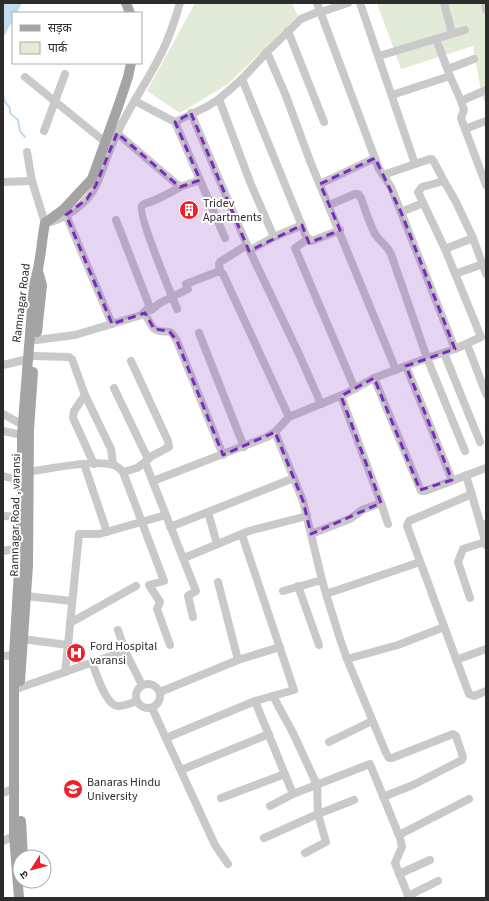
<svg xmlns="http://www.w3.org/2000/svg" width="489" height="901" font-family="'Source Sans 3','Noto Sans Devanagari',sans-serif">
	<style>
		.green { fill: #e1ebd7 }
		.water { fill: #c2dbed }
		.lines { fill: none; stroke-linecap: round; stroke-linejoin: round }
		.stream { stroke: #c2dbed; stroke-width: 2 }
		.minor { stroke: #c9c9c9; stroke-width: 8 }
		.major { stroke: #a4a4a4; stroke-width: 10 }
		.marked { fill: #7b2cbf; fill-opacity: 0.2; stroke: #7b2cbf; stroke-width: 3; stroke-dasharray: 8 5; stroke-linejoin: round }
		.labels { text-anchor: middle; stroke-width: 4; stroke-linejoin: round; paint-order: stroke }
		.poi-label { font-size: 12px; fill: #2c2c2c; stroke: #fff; text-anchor: start }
		.street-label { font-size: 12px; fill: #2c2c2c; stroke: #fff }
	</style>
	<rect width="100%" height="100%" fill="#fff"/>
	<g class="green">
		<polygon points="195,3 292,3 298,16 228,84 180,113 147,91"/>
		<polygon points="377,3 486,3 486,104 482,97 473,46 401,69"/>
	</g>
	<polygon class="water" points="3,3 22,3 17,13 13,13 13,20 3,38"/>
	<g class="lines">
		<polyline class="stream" points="3,94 5,102 10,108 10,113 18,120 20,131 25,137"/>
		<g class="minor">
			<polyline points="317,3 379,169 391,187 401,212 455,349"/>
			<polyline points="444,3 452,33"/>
			<polyline points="485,3 486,9"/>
			<polyline points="321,12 348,3"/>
			<polyline points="288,31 324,122"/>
			<polyline points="267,52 286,96 310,161 396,370"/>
			<polyline points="379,56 465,30"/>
			<polyline points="448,69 474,59"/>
			<polyline points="450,76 461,101 486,90"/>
			<polyline points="25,77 105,142"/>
			<polyline points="242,79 306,236 312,241 340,230"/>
			<polyline points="392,95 450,76 436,39"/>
			<polyline points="219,99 250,182 274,237 250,250"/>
			<polyline points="135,101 175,122 225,238"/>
			<polyline points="461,101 464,110 461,118 462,121 486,185"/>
			<polyline points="191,113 247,245 299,354 321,404"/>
			<polyline points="175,122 208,106 219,99 242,79 267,52 301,19 320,11"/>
			<polyline points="465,129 486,121"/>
			<polyline points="44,131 65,74"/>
			<polyline points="117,133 180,187 200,180"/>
			<path d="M27,152L32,181L45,223C59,222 78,209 87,199C100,185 106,156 115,138C128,108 148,81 162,52C170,36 175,20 180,3"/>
			<polyline points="383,175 415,164"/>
			<polyline points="444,181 422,187 418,192 445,249"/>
			<polyline points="3,182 32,181"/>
			<polyline points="320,184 375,158"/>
			<path d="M329,205L355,194H358L361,198C365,209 369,223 375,234C380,242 386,244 391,254L427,358L465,451"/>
			<polyline points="401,212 423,203"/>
			<polyline points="66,215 112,324"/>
			<polyline points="116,220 149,305 148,308 143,313"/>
			<polyline points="274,237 302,225"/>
			<polyline points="473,238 486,274"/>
			<polyline points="308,239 295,248 355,389"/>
			<polyline points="220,272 219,264 220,262 247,245"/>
			<polyline points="455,274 483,264"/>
			<polyline points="186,284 217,272 221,272 223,274 289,417"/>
			<path d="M177,309C172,296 137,213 142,206C143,204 147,203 150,202C161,198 170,193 180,187"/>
			<polyline points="151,310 160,303 188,289"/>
			<polyline points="199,333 244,447"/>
			<path d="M36,340L75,335L145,314C148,318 151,328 156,330C168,335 168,325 177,341L223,455"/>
			<polyline points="467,344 486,394"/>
			<polyline points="444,353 480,442"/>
			<polyline points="34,356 69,357 72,359 85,395 111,449 113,464"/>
			<polyline points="131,361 168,441 169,447 152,456 145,462 196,591 188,596 193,617"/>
			<polyline points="3,365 28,359"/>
			<polyline points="406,366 452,480"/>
			<polyline points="374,378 421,491 425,491 486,468"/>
			<polyline points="114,388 148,459"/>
			<polyline points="85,395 74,411 73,418 94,464"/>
			<polyline points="341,396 381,503 388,524"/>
			<polyline points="3,414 23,425"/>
			<polyline points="3,431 22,435"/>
			<polyline points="275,432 303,501 322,580 326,594 420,562"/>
			<polyline points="145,462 137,468 123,472 164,581 149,585 160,602 157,609 170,645"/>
			<polyline points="84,464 107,532"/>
			<path d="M28,472C48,469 96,459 113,465C118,466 120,469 123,472"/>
			<polyline points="466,475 481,526 486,524"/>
			<polyline points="3,476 22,481"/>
			<polyline points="153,481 267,437 275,432 289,417 347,393 374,378 427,358 455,349 481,337 445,249 473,238 456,202 444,181 434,162 432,159 430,159 415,164 360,3"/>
			<polyline points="472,494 409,521 407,526 469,694 474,696 486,691"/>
			<polyline points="208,512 217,544"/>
			<polyline points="3,516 20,517"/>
			<polyline points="481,526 486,545"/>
			<polyline points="170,527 294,478"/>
			<polyline points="311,534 350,519 362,510 381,503"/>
			<polyline points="3,551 19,548"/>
			<polyline points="184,558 249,531 307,516"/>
			<polyline points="218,582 238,660"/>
			<polyline points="298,586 319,645"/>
			<polyline points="283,591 322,580"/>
			<polyline points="326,594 340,639 347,659 398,645 444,627"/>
			<polyline points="26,596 72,601"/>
			<polyline points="470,598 458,562 463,549 485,542"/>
			<polyline points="70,623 136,586"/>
			<polyline points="118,630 125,651 142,685"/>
			<polyline points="22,639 68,645 79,534 99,534 166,515"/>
			<polyline points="3,656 14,655"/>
			<polyline points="347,659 386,753 389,758 392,758 453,734 456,736 463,757 462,760 413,785 383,797"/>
			<polyline points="456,660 486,649"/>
			<path d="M92,662C96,673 106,707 119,706C124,706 131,703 137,701"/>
			<polyline points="65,672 68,645"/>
			<circle cx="148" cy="696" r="12"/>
			<polyline points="13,688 19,688 125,651"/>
			<polyline points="160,692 238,660 280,647"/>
			<polyline points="255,701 293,794"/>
			<polyline points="152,708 215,845 228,864"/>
			<polyline points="166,738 255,701 294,690 242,535"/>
			<polyline points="329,742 372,721"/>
			<polyline points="181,770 269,734"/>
			<polyline points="3,793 15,788"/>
			<polyline points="221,798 285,774"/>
			<polyline points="270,806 293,794 370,764 400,838 402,847 395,863 409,898"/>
			<polyline points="399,835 469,799"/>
			<polyline points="264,838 318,814 317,785 293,733 273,696"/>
			<polyline points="3,841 14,836"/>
			<polyline points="305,853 326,842 318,814 354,800"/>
			<polyline points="399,874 430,860"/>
			<polyline points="408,896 438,881"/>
		</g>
		<g class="major">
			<polyline points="126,3 130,13"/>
			<polyline points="37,332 42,285 38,271"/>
			<polyline points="20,681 28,566 29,430 33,372"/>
			<polyline points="21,821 23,857"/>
			<path d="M19,898L14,836V655L19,570L22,481V435L34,284C41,264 41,243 45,223L64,209L92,179L119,104L128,77L131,63"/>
		</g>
	</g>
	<path class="marked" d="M191,113L249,251L302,225L309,243L340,230L320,184L375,158L401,212L455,349L406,366L452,480L420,490L374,378L341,396L381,503L311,534L303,501L275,432L223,455L177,341L169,331L154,329L145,313L112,324L66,215L87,199L96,185L117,133L180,187L200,180L175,122Z"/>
	<defs>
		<symbol id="building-disc" viewBox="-11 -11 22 22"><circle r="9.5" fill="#f0202a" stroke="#fff"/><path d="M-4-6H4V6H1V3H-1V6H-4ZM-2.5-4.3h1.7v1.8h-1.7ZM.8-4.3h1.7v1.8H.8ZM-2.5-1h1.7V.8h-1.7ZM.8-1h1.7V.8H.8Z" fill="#fff"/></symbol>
		<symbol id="hospital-disc" viewBox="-11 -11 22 22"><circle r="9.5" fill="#f0202a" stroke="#fff"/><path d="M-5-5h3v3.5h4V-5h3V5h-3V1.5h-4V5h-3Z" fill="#fff"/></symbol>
		<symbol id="university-disc" viewBox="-11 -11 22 22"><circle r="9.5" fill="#f0202a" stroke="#fff"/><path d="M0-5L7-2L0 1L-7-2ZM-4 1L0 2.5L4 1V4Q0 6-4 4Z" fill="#fff"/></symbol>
	</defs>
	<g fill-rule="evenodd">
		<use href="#building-disc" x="178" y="199" width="22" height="22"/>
		<use href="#hospital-disc" x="65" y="642" width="22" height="22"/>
		<use href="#university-disc" x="62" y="778" width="22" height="22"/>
	</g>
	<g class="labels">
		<g class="poi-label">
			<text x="203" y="207">Tridev<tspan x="203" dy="14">Apartments</tspan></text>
			<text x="90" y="650">Ford Hospital<tspan x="90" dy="14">varansi</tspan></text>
			<text x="87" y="786">Banaras Hindu<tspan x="87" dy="14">University</tspan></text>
		</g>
		<g class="street-label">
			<text transform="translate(21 303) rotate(-83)" y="4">Ramnagar Road</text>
			<text transform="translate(15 515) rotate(-89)" y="4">Ramnagar Road , varansi</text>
		</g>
	</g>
	<rect width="489" height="901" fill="none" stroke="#2c2c2c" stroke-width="8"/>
	<rect x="12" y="12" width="130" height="52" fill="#ffffff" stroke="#ababab"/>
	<rect x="20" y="25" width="20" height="6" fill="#a4a4a4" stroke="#ababab"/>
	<text x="48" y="32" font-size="12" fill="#2c2c2c">सड़क</text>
	<rect x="20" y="42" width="20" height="12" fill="#e1ebd7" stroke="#ababab"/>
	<text x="48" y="52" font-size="12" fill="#2c2c2c">पार्क</text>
	<g transform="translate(32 869) rotate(234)"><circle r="19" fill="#ffffff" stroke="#ababab"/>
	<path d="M0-3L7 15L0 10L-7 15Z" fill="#f0202a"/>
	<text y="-6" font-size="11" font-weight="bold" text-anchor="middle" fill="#2c2c2c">उ</text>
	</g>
</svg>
